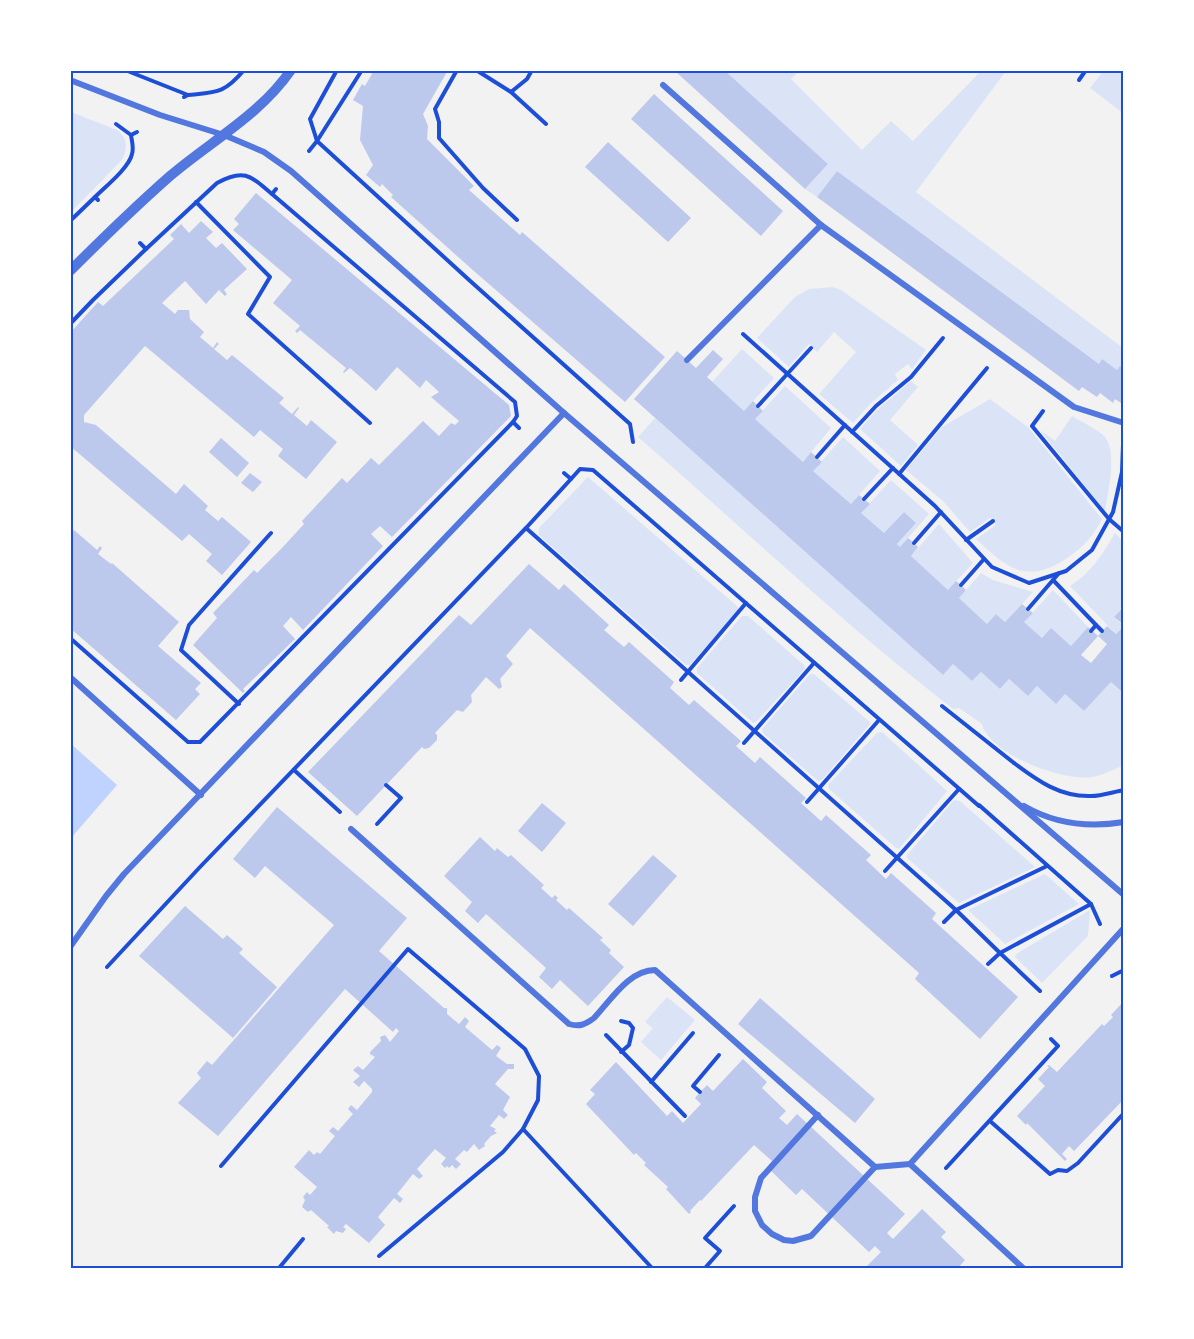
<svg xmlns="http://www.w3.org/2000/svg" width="1194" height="1339" font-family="'Source Sans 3',sans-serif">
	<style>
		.green { fill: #dbe4f7 }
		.water { fill: #bfd3fe }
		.building { fill: #bdc9ec }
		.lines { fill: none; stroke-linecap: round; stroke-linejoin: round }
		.path { stroke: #1d4ed8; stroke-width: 4 }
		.minor { stroke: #5277de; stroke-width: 6 }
		.tertiary { stroke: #5277de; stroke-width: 10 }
		.neatline { fill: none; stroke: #1d4ed8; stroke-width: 2 }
	</style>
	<rect width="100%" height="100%" fill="#f2f2f2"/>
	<g class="green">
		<polygon points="1104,70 1123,71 1123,113 1090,88"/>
		<polygon points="724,71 799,71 791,79 862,150 891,121 913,141 981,71 1006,71 916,192 1123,348 1123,369 1117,370 1099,364 837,171 817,197 805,189 828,164"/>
		<path d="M71,112L117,130C128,138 128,150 121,161L71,212Z"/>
		<polygon points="833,287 841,290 926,350 912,369 908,364 895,374 898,380 870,404 853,423 819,394 856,352 834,332 817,352 809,344 789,367 757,338 795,297 809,289"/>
		<polygon points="742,349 774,378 744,411 712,382"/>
		<polygon points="911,381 918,387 890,420 918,445 901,466 860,429 877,410"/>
		<polygon points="785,386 831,428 803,462 755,419"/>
		<path d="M990,399L1028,427L1102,519C1094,535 1084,546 1069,557C1027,585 1009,570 976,539L996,525L990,518L970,532L943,501L906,470L942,427Z"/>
		<path d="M1072,416C1082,422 1095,428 1104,436C1118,451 1108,492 1105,511L1040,430L1055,441Z"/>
		<path d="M655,418L943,675L953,664L972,681L981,672L1000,689L1009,679L1028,696L1037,686L1056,703L1065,694L1084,711L1111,682L1123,694V766C1114,769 1103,775 1093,777C1063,782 989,754 982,724L959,708L953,709C843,624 743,528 638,437Z"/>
		<polygon points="843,437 880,471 851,504 813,471"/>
		<polygon points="588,477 738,607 738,611 690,665 686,665 539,535 539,528"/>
		<polygon points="891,480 929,514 900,547 897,544 916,523 904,512 884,533 861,513"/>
		<polygon points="939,524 973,563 948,590 911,556"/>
		<path d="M1115,533L1123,541L1124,587L1122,589L1123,591V606L1114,617L1123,626L1116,634L1070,586C1091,573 1103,554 1115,533Z"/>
		<polygon points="981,573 993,580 1033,592 1005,622 996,614 987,624 959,598"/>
		<polygon points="1053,590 1088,627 1071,646 1051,629 1042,638 1024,622"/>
		<polygon points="742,616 748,616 804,665 805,669 756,722 753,723 697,673 697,668"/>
		<polygon points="810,674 814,674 871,723 822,780 818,781 763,733 762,729"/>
		<polygon points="882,732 947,791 899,849 896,848 829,789 828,785 877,733"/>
		<polygon points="954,800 960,801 1035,867 959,903 907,858 907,855"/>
		<polygon points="1045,874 1079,904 1005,944 968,910"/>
		<polygon points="1090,910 1088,936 1042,983 1015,957 1016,954"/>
		<polygon points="667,997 695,1020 661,1060 641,1042 653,1028 645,1022"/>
	</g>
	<polygon class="water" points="71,744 117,785 71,838"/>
	<g class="building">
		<polygon points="370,70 448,70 423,114 428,126 427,139 474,186 469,190 520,235 522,232 665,357 625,402 475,272 391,197 393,195 382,184 380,187 366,175 373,165 360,140 363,106 353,100 362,84 365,86 372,74"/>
		<polygon points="677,70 724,70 828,164 805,189 676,72"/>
		<polygon points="654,94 783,211 761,236 631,119"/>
		<polygon points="608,142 691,218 668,242 585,167"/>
		<polygon points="837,171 1099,364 1102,359 1117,370 1120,366 1124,369 1124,405 1115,399 1113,403 1100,393 1097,397 1082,387 1079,391 817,197"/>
		<polygon points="256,193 509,405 511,416 392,537 380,526 371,534 383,546 303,630 291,617 283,626 295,639 243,689 245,691 243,693 193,645 217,618 213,613 254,570 257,573 281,549 304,524 302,521 342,478 347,483 371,458 379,465 423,421 439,436 451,423 455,425 459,421 431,397 439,392 426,380 420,388 397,367 376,391 350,368 344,373 343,372 346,368 300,330 297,333 295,331 300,326 273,303 292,280 233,230 239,224 234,219"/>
		<polygon points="201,221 213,232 206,238 216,248 222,243 247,269 224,290 227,294 225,296 219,290 206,304 185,281 162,303 175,314 178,310 189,310 190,319 204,332 200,337 213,348 217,342 219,344 214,349 227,360 232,355 284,398 279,403 292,414 298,407 299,408 294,415 307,426 311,420 337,442 306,479 278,456 283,449 260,430 254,437 145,346 84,415 84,422 96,425 176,494 184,484 208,506 205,510 218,521 222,517 251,542 222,575 206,561 212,554 189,534 182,541 70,446 70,333 98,302 103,306 174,239 170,235 181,224 189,233"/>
		<polygon points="713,350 723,359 707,377 744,411 753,401 763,411 755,419 803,462 811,452 822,462 813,471 851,504 859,495 864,499 870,504 861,513 884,533 904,512 916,523 897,544 900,547 908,538 914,543 918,547 911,556 948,590 956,581 961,585 966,590 959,598 987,624 996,614 1005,622 1022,604 1033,613 1024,622 1042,638 1051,628 1071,646 1088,627 1098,636 1081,655 1091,663 1107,644 1098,636 1107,626 1116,634 1124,626 1124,694 1111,682 1084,711 1065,694 1056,704 1037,686 1028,696 1009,679 1000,689 981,672 972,681 953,664 943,675 634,399 677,351 696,368"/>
		<polygon points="221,438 249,463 237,477 209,452"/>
		<polygon points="250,473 262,482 253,492 241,483"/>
		<polygon points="74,530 97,550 100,546 102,548 98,554 111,564 112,563 179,622 158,646 201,683 195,689 200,694 176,720 70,628 70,534"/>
		<polygon points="529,564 559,590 564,584 609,625 604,630 624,647 629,642 674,682 670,688 689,705 694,700 741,741 736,746 755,763 760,757 806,798 801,803 821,821 826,815 871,855 866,860 886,879 891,873 936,913 932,919 1018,997 980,1039 915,979 919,973 530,628 506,656 513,664 500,679 502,687 499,689 486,677 471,695 472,702 463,712 457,710 435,733 437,735 437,740 429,748 424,749 422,747 357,816 308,772 459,615 471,625"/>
		<polygon points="1124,606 1124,625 1114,617"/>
		<polygon points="542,803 566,823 542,852 518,831"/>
		<polygon points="277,807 407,918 379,951 444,1008 447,1008 447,1014 459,1024 465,1017 469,1021 465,1027 492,1050 497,1045 501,1048 496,1056 507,1064 514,1064 514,1069 508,1069 495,1084 510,1097 503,1110 508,1115 504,1119 499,1115 490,1126 496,1129 494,1131 497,1133 491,1136 484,1144 485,1146 479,1150 474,1144 467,1152 464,1150 455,1159 461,1164 456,1169 452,1165 449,1168 447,1166 445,1168 441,1164 446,1158 435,1149 417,1169 423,1176 419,1179 413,1174 397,1194 403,1199 400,1203 394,1198 378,1217 385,1225 369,1243 346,1224 343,1227 346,1229 343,1233 336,1231 334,1234 327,1227 329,1226 311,1210 308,1212 302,1207 305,1200 303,1197 307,1192 310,1195 317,1187 294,1167 309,1150 314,1155 317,1152 320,1154 335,1136 329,1131 333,1127 338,1131 353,1114 348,1109 351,1105 357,1110 372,1092 372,1089 364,1081 359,1087 353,1082 360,1076 353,1070 358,1066 363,1070 375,1057 370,1054 370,1052 381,1041 380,1037 385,1035 390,1042 399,1031 396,1028 393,1032 345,989 218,1136 178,1103 201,1078 197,1073 207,1061 212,1065 334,925 265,866 255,878 233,859"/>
		<polygon points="480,837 495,851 497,848 508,857 511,855 544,885 541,888 552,898 555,895 558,898 556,900 567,910 569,908 603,938 600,940 611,950 609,953 624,967 588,1006 560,980 552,989 539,977 546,968 486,914 478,923 465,911 472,902 444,876"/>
		<polygon points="653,855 677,876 633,926 608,904"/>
		<polygon points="185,906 223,939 227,935 243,949 239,953 277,987 233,1038 139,956"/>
		<polygon points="760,998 875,1099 855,1123 738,1024"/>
		<polygon points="1124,1001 1124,1099 1074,1151 1069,1146 1062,1154 1067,1159 1065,1161 1027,1123 1026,1125 1017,1116 1045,1086 1038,1079 1049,1067 1047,1066 1049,1065 1057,1072 1102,1024 1104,1026 1113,1017 1111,1015"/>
		<polygon points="743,1059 767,1082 762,1088 786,1111 779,1118 787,1125 797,1114 905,1214 887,1233 893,1239 922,1209 946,1232 941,1237 965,1260 958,1268 865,1268 881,1252 875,1246 869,1252 802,1189 796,1195 767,1167 772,1161 754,1145 701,1201 700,1200 690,1211 691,1212 689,1214 666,1189 668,1187 644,1165 646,1163 636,1153 634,1155 586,1104 595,1094 590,1090 616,1062 667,1116 672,1111 683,1123 701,1104 695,1098 700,1092 707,1085 713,1091"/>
	</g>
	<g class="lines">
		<g class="path">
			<polyline points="125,70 188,95 184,97"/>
			<polyline points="457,70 435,109 439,122 439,138 483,188 517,220"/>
			<polyline points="476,70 511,92 546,124"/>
			<polyline points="1079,80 1086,70"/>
			<polyline points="511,92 527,79 532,70"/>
			<path d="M188,95C216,92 224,94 244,70"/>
			<polyline points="116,124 131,135 137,132"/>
			<polyline points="317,141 362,70"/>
			<polyline points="317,141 310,119 337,70"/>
			<polyline points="309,151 317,141 468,279 630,424 633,442"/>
			<polyline points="276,189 272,194 515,402 517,416 513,422 519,428"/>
			<path d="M98,200L95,197C105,187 129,168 132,154C134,148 132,142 131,135"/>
			<polyline points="196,202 270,277 248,314 370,423"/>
			<polyline points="70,221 95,197"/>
			<path d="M140,243L146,249L217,183C244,168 251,176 272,194"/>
			<polyline points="70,324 93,300 146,249"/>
			<polyline points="743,334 935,506 992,567 1029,583 1066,571 1092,550 1113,512 1122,472 1123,445"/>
			<polyline points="758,406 811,348"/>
			<polyline points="1043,411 1032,426 1109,519 1124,532"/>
			<polyline points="852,432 876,406 911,377 943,338"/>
			<polyline points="817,457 845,425"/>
			<polyline points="564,473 571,479 580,469 593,470 979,806"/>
			<polyline points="899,474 987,368"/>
			<polyline points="571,479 526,528 956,910 1000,953 988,964"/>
			<polyline points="864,499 893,468"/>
			<polyline points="966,540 993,521"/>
			<polyline points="914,543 941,512"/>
			<polyline points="1053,580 1096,625 1091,631"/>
			<polyline points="961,585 984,559"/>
			<polyline points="1028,609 1059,573"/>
			<polyline points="1096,625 1102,631"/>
			<polyline points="70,638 188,742 200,742 513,422"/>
			<polyline points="681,680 746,603"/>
			<polyline points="239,704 181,650 189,625 271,533"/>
			<polyline points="942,706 1014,763"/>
			<polyline points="744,743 814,663"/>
			<path d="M1014,763C1038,781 1060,797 1091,796C1101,796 1113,792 1124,790"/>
			<polyline points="294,770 340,812"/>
			<polyline points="807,802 879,720"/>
			<polyline points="979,805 1091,904 1100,924"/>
			<polyline points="377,824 401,798 386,785"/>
			<polyline points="885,871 959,789"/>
			<polyline points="944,922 956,910 1047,866"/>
			<polyline points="107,967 200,867 526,528"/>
			<polyline points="1112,976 1124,970"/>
			<polyline points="1040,991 1000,953 1091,904"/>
			<polyline points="621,1021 629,1023 633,1028 629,1045 621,1052"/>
			<polyline points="606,1035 685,1116"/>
			<polyline points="651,1082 693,1033"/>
			<polyline points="700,1092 693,1086 719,1055"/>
			<polyline points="990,1121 1050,1174 1058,1170 1067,1171 1078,1163 1124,1113"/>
			<polyline points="221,1166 408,949 525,1049 539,1076 538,1100 523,1129"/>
			<polyline points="946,1168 1058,1046 1051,1039"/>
			<polyline points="379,1256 503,1152 523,1129 652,1268"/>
			<polyline points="279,1268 303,1239"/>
			<polyline points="705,1268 720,1251 705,1238 734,1206"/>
		</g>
		<g class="minor">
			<polyline points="70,80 160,115 224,135 264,152 291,171 564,413 1124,895"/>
			<polyline points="663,85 821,225"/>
			<polyline points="687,360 821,225 1074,407 1124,423"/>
			<polyline points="70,677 201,795"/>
			<path d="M1024,806C1055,824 1088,828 1124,822"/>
			<path d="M351,829L569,1024C579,1027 585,1025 594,1018C611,1000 629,970 655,970L875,1167L910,1164"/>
			<polyline points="70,947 106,896 124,874 564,413"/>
			<polyline points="818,1115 761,1178 755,1197 755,1211 762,1225 772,1234 784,1240 793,1241 811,1236 875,1167"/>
			<polyline points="1023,1268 910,1164 1124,928"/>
		</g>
		<path class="tertiary" d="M70,271C103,238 136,206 170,176C211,141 260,115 291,70"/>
	</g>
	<rect width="1194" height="1339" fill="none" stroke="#ffffff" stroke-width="144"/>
	<rect x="72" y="72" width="1050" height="1195" class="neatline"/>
</svg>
